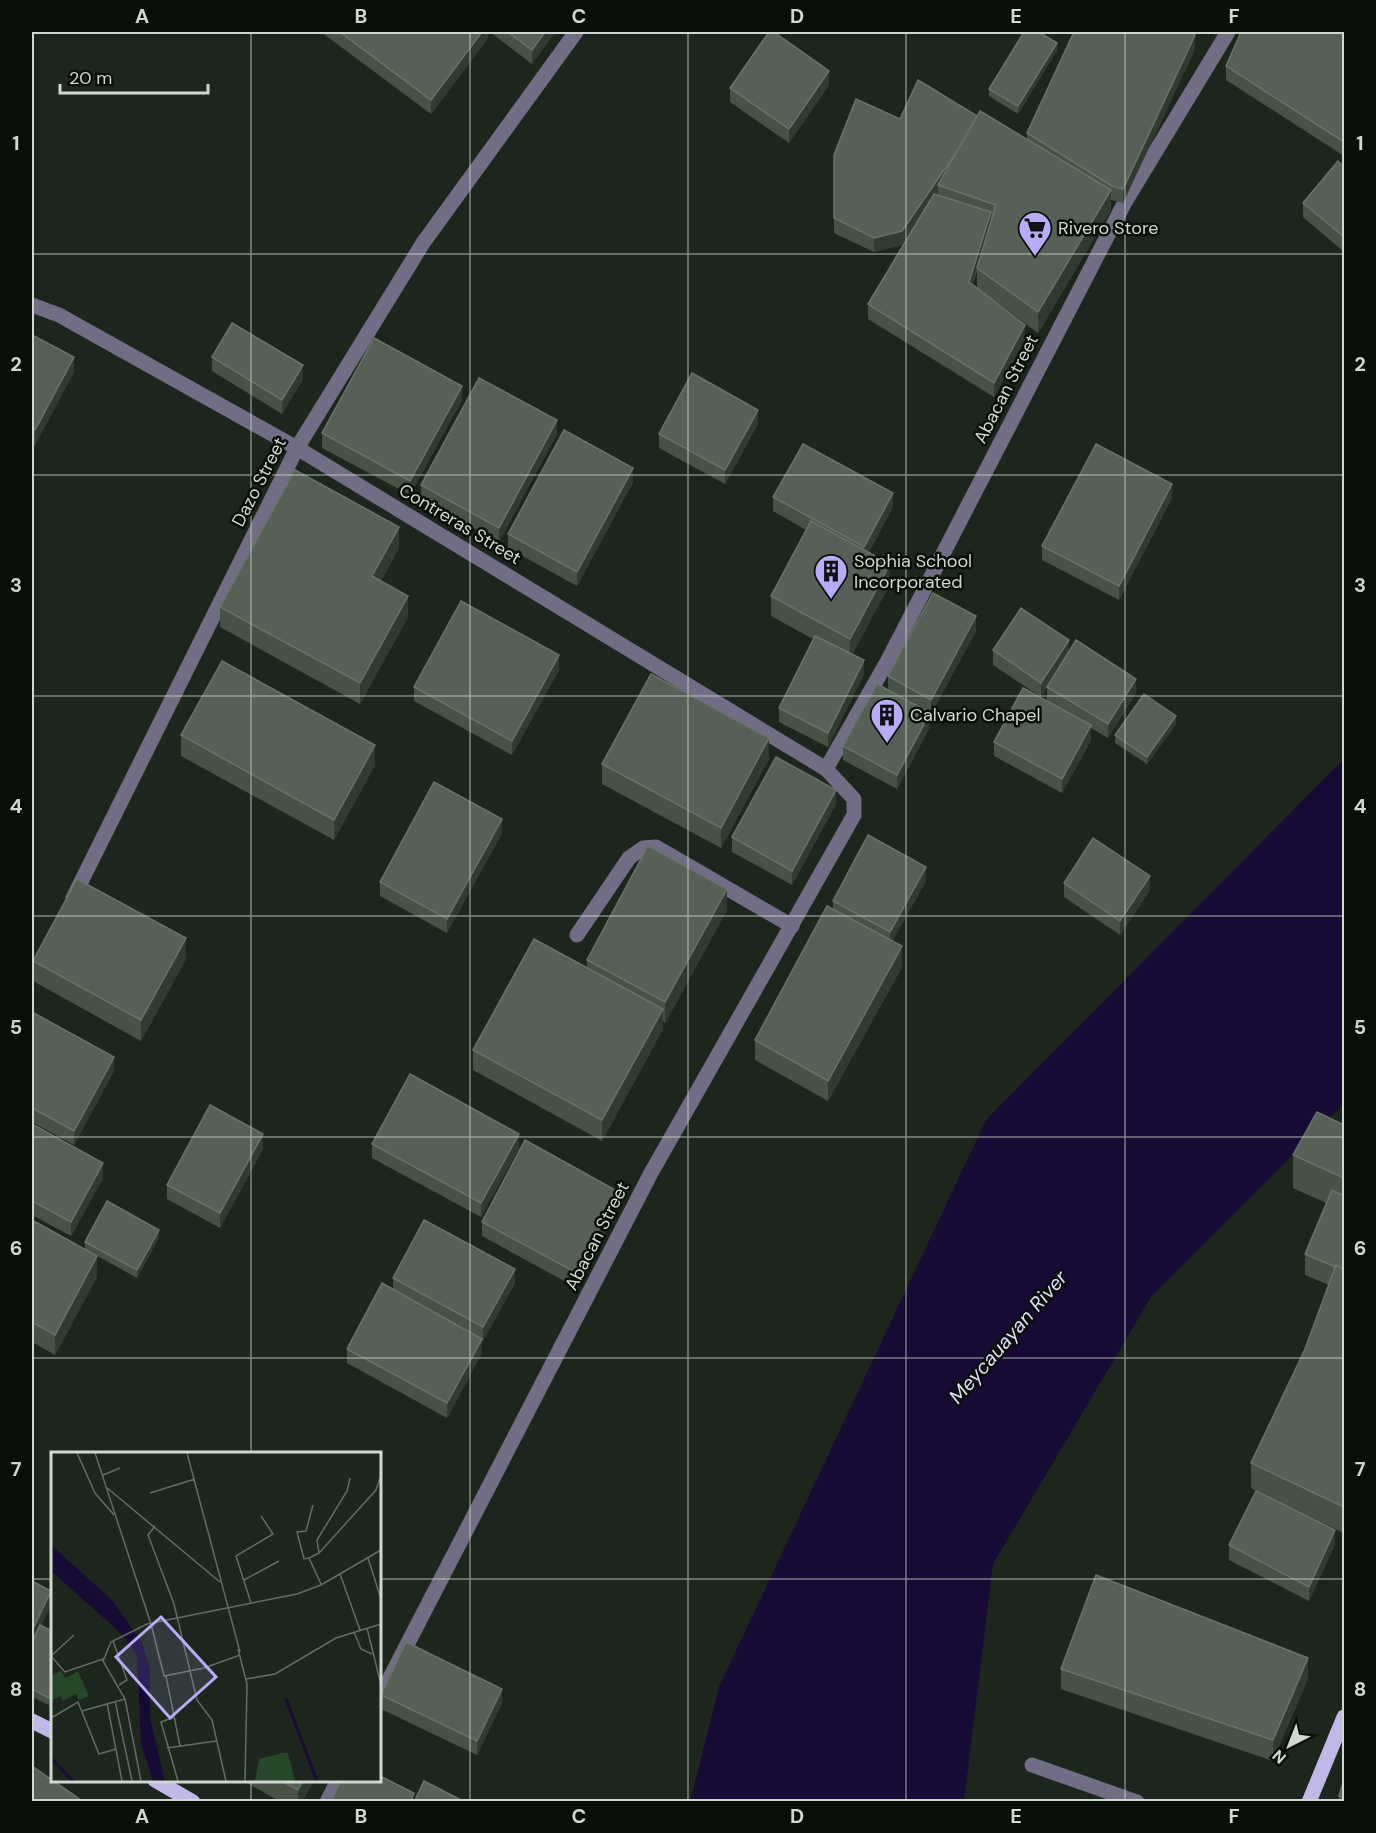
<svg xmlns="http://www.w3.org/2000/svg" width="1376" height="1833" font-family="'DM Sans',sans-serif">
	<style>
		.water { fill: #170a34 }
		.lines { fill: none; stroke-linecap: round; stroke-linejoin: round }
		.minor { stroke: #716d84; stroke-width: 15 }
		.major { stroke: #c0b8e7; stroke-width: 15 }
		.wall { fill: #475247; fill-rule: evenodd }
		.shaded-wall { fill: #303a30 }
		.building { fill: #566056; stroke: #697369; stroke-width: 1.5 }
		.grid { fill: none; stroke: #d1d8d1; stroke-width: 1.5; stroke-opacity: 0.55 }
		.labels { text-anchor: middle; stroke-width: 5; stroke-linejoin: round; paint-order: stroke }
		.poi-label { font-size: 18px; fill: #d1d8d1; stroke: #090e09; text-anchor: start }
		.street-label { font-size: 18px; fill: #d1d8d1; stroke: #090e09 }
		.water-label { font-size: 20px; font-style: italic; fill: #e2ddfd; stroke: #090e09 }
		.inset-river { fill: none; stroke: #170a34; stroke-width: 3 }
		.inset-road { fill: none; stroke: #646d64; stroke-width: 1.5 }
		.view { fill: #b8abf7; fill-opacity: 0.15; stroke: #b8abf7; stroke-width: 3 }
		.inset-edge { fill: none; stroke: #d1d8d1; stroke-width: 3 }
		.neatline { fill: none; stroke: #d1d8d1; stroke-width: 2 }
		.grid-label { font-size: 20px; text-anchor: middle; font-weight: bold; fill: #d1d8d1 }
	</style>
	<rect width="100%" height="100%" fill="#1c261c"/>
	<polygon class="water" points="1344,759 1344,1104 1151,1297 993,1564 964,1801 690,1802 719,1687 986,1120"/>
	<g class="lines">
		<g class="minor">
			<polyline points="32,305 59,315 297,448 826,769 854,799 854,815 651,1173 380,1697"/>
			<polyline points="826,769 887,662 1125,202 1228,32"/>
			<polyline points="73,898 297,448 423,243 576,32"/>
			<polyline points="577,935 629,858 643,848 656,847 792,926"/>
			<polyline points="1032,1765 1137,1802"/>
			<polyline points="327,1802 338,1780"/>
		</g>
		<g class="major">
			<polyline points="32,1721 52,1731"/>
			<polyline points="155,1780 193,1802"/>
			<polyline points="1309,1802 1344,1717"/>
		</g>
	</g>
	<g class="wall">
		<polygon points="321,32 488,32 488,38 431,114"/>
		<polygon points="490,32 555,32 532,64"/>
		<polygon points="1344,32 1344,156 1226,80 1226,66"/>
		<path d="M1195,49L1123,203L1111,200V210L1038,333L993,300L1025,339L994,397L868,319V304L907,238L902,245L874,252L834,233V155L900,119L977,116L1027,140V133ZM977,271V288L973,284Z"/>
		<polygon points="1057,50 1018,114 989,96 989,89"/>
		<polygon points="829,85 789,143 730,102 730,88"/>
		<polygon points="1344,167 1344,252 1303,217 1303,203"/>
		<polygon points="32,335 74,372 35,445 32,443"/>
		<polygon points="212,357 303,379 282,414 212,371"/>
		<polygon points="462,400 410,495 322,448 322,433"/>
		<polygon points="758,424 725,484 659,448 659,434"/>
		<polygon points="557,434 499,542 421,499 421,485"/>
		<polygon points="633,482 577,586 508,548 508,534"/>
		<polygon points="773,497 893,507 869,552 890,584 852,654 864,674 828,747 779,722 779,708 813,639 771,616 771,596 806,530 773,511"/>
		<polygon points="1172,498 1119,600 1042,560 1042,546"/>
		<polygon points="399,548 381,581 408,617 360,704 220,627 220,607"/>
		<polygon points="976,631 931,714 930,713 930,727 897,789 843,760 843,746 888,690 888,676"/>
		<polygon points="993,650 1069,651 1136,693 1108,738 1091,728 1091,740 1062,793 994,756 994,742 1047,701 1047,688 1041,697 993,665"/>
		<polygon points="559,670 512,755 414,701 414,687"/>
		<polygon points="1176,724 1147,764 1115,743 1115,735"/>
		<polygon points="181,735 375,765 334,840 181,756"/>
		<polygon points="769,759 721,848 602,784 602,764"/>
		<polygon points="836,804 792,885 732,852 732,837"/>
		<polygon points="502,833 447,933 380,896 380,882"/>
		<polygon points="926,881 892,941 902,967 828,1101 755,1060 755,1040 833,909 833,901"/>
		<polygon points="1064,883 1150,890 1120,935 1064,897"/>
		<polygon points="727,910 665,1023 663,1021 663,1029 602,1141 473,1070 473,1050 587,968 587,960"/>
		<polygon points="186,959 141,1041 33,981 33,961"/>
		<polygon points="32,1012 114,1071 74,1145 32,1122"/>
		<polygon points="32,1124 103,1178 71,1236 32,1215"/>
		<polygon points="1344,1125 1344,1533 1258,1492 1335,1544 1309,1601 1229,1560 1229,1545 1256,1491 1251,1488 1251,1463 1305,1349 1329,1285 1305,1275 1305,1254 1326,1203 1293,1188 1293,1155"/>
		<polygon points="372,1144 519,1148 481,1217 372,1158"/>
		<polygon points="263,1149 220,1228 167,1199 167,1185"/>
		<polygon points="619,1206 575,1287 482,1236 482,1222"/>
		<polygon points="32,1220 97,1277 55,1355 32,1342"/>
		<polygon points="159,1237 137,1278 85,1249 85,1242"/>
		<polygon points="393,1278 515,1283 483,1341 482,1341 482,1353 447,1418 347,1363 347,1349 393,1289"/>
		<polygon points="32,1581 51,1605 41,1625 52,1631 49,1705 32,1697"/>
		<polygon points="1061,1669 1308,1678 1273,1761 1061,1689"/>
		<polygon points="381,1695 502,1703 477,1755 381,1709"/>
		<polygon points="242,1780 314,1780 302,1802 281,1802"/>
		<polygon points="1344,1780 1344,1802 1339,1802 1339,1796"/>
	</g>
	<g class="shaded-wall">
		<polygon points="482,32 488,32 488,38 431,114 431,100"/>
		<polygon points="545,32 555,32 532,64 532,50"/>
		<polygon points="1195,35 1195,49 1123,203 1123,189"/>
		<polygon points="1057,43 1057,50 1018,114 1018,106"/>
		<polygon points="829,71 829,85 789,143 789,129"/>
		<polygon points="980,118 938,185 938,193 902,245 874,252 874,238"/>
		<polygon points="1111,190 1111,210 1038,333 1038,312"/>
		<polygon points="991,212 991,226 977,268 969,296 969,282"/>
		<polygon points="1025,325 1025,339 994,397 994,383"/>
		<polygon points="74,357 74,372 35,445 35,430"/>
		<polygon points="303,365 303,379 282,414 282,400"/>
		<polygon points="462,386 462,400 410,495 410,481"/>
		<polygon points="758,410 758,424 725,484 725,470"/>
		<polygon points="557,420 557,434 499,542 499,528"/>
		<polygon points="633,468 633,482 577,586 577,572"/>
		<polygon points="1172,484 1172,498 1119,600 1119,586"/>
		<polygon points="893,493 893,507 864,561 864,547"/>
		<polygon points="399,527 399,548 372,597 372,576"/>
		<polygon points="890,564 890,584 850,659 850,639"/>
		<polygon points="408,596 408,617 360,704 360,683"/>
		<polygon points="976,616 976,631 931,714 931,700"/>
		<polygon points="1069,640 1069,654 1041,697 1041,683"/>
		<polygon points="559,655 559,670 512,755 512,741"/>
		<polygon points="864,660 864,674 828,747 828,733"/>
		<polygon points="1136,679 1136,693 1108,738 1108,724"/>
		<polygon points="930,713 930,727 897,789 897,775"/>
		<polygon points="1176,716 1176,724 1147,764 1147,757"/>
		<polygon points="1091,725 1091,740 1062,793 1062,779"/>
		<polygon points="769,738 769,759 721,848 721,828"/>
		<polygon points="375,745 375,765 334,840 334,820"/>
		<polygon points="836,790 836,804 792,885 792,871"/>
		<polygon points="502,819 502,833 447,933 447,919"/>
		<polygon points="926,867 926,881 890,946 890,932"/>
		<polygon points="1150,876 1150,890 1120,935 1120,921"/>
		<polygon points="727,889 727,910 665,1023 665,1002"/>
		<polygon points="186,938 186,959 141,1041 141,1020"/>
		<polygon points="902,946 902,967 828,1101 828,1081"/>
		<polygon points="663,1009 663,1029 602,1141 602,1120"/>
		<polygon points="114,1057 114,1071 74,1145 74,1131"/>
		<polygon points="263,1134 263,1149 220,1228 220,1213"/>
		<polygon points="519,1134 519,1148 481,1217 481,1203"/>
		<polygon points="103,1163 103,1178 71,1236 71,1222"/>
		<polygon points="619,1192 619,1206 575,1287 575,1272"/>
		<polygon points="159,1230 159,1237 137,1278 137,1270"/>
		<polygon points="97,1256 97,1277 55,1355 55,1335"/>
		<polygon points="515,1269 515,1283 483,1341 483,1327"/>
		<polygon points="482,1339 482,1353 447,1418 447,1403"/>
		<polygon points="1335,1530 1335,1544 1309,1601 1309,1587"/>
		<polygon points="51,1591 51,1605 32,1645 32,1631"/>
		<polygon points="1308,1658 1308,1678 1273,1761 1273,1740"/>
		<polygon points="502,1689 502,1703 477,1755 477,1741"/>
		<polygon points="52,1690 52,1697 49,1705 49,1698"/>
		<polygon points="303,1780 314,1780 302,1802 298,1802 298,1790"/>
		<polygon points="414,1793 414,1802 410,1802"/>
	</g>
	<g class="building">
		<polygon points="340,32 482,32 431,100"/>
		<polygon points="508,32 545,32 532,50"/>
		<polygon points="769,32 774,32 829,71 789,129 730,88"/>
		<polygon points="1024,32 1039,32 1057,43 1018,106 989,89"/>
		<polygon points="1074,32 1189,32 1195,35 1123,189 1112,186 1027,133"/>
		<polygon points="1241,32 1344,32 1344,142 1226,66"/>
		<polygon points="918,80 977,116 960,147 902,231 874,238 834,218 834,155 856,99 900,119"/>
		<polygon points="980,111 1111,190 1038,312 977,268 996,205 938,185"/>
		<polygon points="1338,161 1344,167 1344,237 1303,203"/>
		<polygon points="934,194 991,212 969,282 1025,325 994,383 868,304"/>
		<polygon points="232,323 303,365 282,400 212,357"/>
		<polygon points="32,335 74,357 35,430 32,428"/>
		<polygon points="374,338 462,386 410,481 322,433"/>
		<polygon points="692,373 758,410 725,470 659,434"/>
		<polygon points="479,378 557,420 499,528 421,485"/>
		<polygon points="564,430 633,468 577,572 508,534"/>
		<polygon points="803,444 893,493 864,547 773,497"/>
		<polygon points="1096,444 1172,484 1119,586 1042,546"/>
		<polygon points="295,470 399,527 372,576 408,596 360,683 220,607"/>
		<polygon points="811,521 890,564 850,639 771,596"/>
		<polygon points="933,593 976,616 931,700 888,676"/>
		<polygon points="461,601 559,655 512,741 414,687"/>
		<polygon points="1021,608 1069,640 1041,683 993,650"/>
		<polygon points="815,636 864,660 828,733 779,708"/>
		<polygon points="1076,640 1136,679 1108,724 1047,687"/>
		<polygon points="222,661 375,745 334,820 181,735"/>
		<polygon points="651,674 769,738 721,828 602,764"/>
		<polygon points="877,684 930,713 897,775 843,746"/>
		<polygon points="1023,688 1091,725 1062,779 994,742"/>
		<polygon points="1144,694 1176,716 1147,757 1115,735"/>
		<polygon points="776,757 836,790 792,871 732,837"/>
		<polygon points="434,782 502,819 447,919 380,882"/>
		<polygon points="868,835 926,867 890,932 833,901"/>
		<polygon points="1093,838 1150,876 1120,921 1064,883"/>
		<polygon points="648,846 727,889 665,1002 587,960"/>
		<polygon points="77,879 186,938 141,1020 33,961"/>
		<polygon points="827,906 902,946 828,1081 755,1040"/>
		<polygon points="534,939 663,1009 602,1120 473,1050"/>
		<polygon points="32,1012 114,1057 74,1131 32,1108"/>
		<polygon points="410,1074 519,1134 481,1203 372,1144"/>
		<polygon points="210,1105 263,1134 220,1213 167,1185"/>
		<polygon points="1317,1112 1344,1125 1344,1178 1293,1155"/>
		<polygon points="32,1124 103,1163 71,1222 32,1201"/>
		<polygon points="525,1140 619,1192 575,1272 482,1222"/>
		<polygon points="1332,1190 1344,1196 1344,1269 1336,1265 1336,1267 1305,1254"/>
		<polygon points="107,1201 159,1230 137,1270 85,1242"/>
		<polygon points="32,1220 97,1256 55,1335 32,1322"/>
		<polygon points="424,1220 515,1269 483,1327 393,1278"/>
		<polygon points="1336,1265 1344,1269 1344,1507 1251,1463 1305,1349"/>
		<polygon points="382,1283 482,1339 447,1403 347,1349"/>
		<polygon points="1256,1491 1335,1530 1309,1587 1229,1545"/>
		<polygon points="1096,1575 1308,1658 1273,1740 1061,1669"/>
		<polygon points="32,1581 51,1591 32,1631"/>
		<polygon points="40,1625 52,1631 52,1690 49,1698 32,1689 32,1642"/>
		<polygon points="406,1642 502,1689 477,1741 381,1695"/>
		<polygon points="32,1766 81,1800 80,1802 32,1802"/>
		<polygon points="380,1776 414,1793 410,1802 331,1802 341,1780 380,1780"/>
		<polygon points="280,1780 303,1780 298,1790"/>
		<polygon points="1344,1780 1344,1798 1339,1796"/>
		<polygon points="424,1781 465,1802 414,1802"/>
	</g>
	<path class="grid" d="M251,32V1454M470,32V1802M688,32V1802M906,32V1802M1125,32V1802M32,254H1344M32,475H1344M32,696H1344M32,916H1344M32,1137H1344M32,1358H1344M32,1579H52M380,1579H1344M251,1780V1802"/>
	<defs>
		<symbol id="supermarket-pin" viewBox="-11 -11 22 30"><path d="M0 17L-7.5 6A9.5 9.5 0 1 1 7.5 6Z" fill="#b8abf7" stroke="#090e09"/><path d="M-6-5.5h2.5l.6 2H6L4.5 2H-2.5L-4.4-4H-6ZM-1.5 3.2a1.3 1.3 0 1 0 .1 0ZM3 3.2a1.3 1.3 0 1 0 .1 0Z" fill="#111"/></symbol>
		<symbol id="building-pin" viewBox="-11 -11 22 30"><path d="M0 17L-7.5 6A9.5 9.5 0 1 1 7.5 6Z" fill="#b8abf7" stroke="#090e09"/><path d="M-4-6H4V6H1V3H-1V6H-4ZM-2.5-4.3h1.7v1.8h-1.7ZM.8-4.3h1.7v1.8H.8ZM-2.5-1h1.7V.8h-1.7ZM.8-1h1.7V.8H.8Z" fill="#111"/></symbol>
	</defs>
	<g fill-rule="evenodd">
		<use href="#supermarket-pin" x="1016" y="209" width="38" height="52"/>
		<use href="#building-pin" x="812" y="552" width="38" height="52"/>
		<use href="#building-pin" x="868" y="696" width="38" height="52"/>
	</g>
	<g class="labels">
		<g class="poi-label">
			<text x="1058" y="234">Rivero Store</text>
			<text x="854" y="567">Sophia School<tspan x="854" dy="21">Incorporated</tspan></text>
			<text x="910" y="721">Calvario Chapel</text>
		</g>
		<g class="street-label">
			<text transform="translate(1006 389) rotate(-63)" y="6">Abacan Street</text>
			<text transform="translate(259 482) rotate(-63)" y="6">Dazo Street</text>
			<text transform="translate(460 524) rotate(31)" y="6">Contreras Street</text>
			<text transform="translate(597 1236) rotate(-63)" y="6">Abacan Street</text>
		</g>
		<g class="water-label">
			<text transform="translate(1008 1337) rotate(-49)" y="7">Meycauayan River</text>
		</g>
	</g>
	<g transform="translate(51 1452)">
		<rect width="330" height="330" fill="#1c261c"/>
		<path d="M10,219L15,226L27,219L38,244L28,248L25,242L12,249L9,244L0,249V224ZM231,301H237L244,329H204L208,307Z" fill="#264728"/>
		<path d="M0,93L61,148L91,191L99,217V267L114,329H102L90,291L86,203L72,183L0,119Z" fill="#170a34"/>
		<path class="inset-river" d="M235,247L266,329M0,306L22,329"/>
		<path class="inset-road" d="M26,1L44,41L63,63M44,1L100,172M136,1L189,200M52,23L69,16M55,35L169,130M99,41L144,27M104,74L97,83L123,152L146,248L161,268L175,329M268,101L325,38L330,23M258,106L253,107L246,80L255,79L262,53M317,106L330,147M289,122L309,178M193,128L228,109M270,132L258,106L268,101L266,88L296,39L299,26M200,151L185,104L222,82L210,64M100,172L113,224L153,216L189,203M316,176L330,233M303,180L310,197L321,202M62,189L76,228L68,233M187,197L196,232L194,329M0,204L14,220L52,207M0,204L23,183M115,224L129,294M195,227L224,222L285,186L330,172M64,249L81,329M56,251L71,329M31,259L74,247M124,265L110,270L127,329M0,266L27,250L48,302L65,297M116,296L165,289M90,329L74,247L52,209L60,190L96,172L246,142L270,133L330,98"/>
		<path class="view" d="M110,165L165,225L119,266L65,205Z"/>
		<rect width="330" height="330" class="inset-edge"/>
	</g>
	<rect width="1376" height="1833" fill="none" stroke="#090e09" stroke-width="66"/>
	<g transform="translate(1289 1746) rotate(222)" stroke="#090e09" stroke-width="4.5" paint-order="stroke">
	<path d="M0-4.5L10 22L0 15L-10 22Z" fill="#d1d8d1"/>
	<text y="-9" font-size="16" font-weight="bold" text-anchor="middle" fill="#d1d8d1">N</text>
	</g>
	<path d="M60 84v9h148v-9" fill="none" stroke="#d1d8d1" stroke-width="3"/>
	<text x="69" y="84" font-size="18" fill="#d1d8d1" stroke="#090e09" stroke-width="4.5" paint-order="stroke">20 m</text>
	<rect x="33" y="33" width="1310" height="1767" class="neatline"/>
	<g class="grid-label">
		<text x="142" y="23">A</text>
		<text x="361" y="23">B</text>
		<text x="579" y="23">C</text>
		<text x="797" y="23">D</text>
		<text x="1016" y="23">E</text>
		<text x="1234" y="23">F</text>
		<text x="16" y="150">1</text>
		<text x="1360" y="150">1</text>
		<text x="16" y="371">2</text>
		<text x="1360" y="371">2</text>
		<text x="16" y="592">3</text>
		<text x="1360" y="592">3</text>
		<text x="16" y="813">4</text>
		<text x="1360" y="813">4</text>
		<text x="16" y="1034">5</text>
		<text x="1360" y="1034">5</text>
		<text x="16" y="1255">6</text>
		<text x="1360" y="1255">6</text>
		<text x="16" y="1476">7</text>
		<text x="1360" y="1476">7</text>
		<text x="16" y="1696">8</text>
		<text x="1360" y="1696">8</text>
		<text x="142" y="1823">A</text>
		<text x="361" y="1823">B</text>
		<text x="579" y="1823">C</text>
		<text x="797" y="1823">D</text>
		<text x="1016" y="1823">E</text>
		<text x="1234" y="1823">F</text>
	</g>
</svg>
